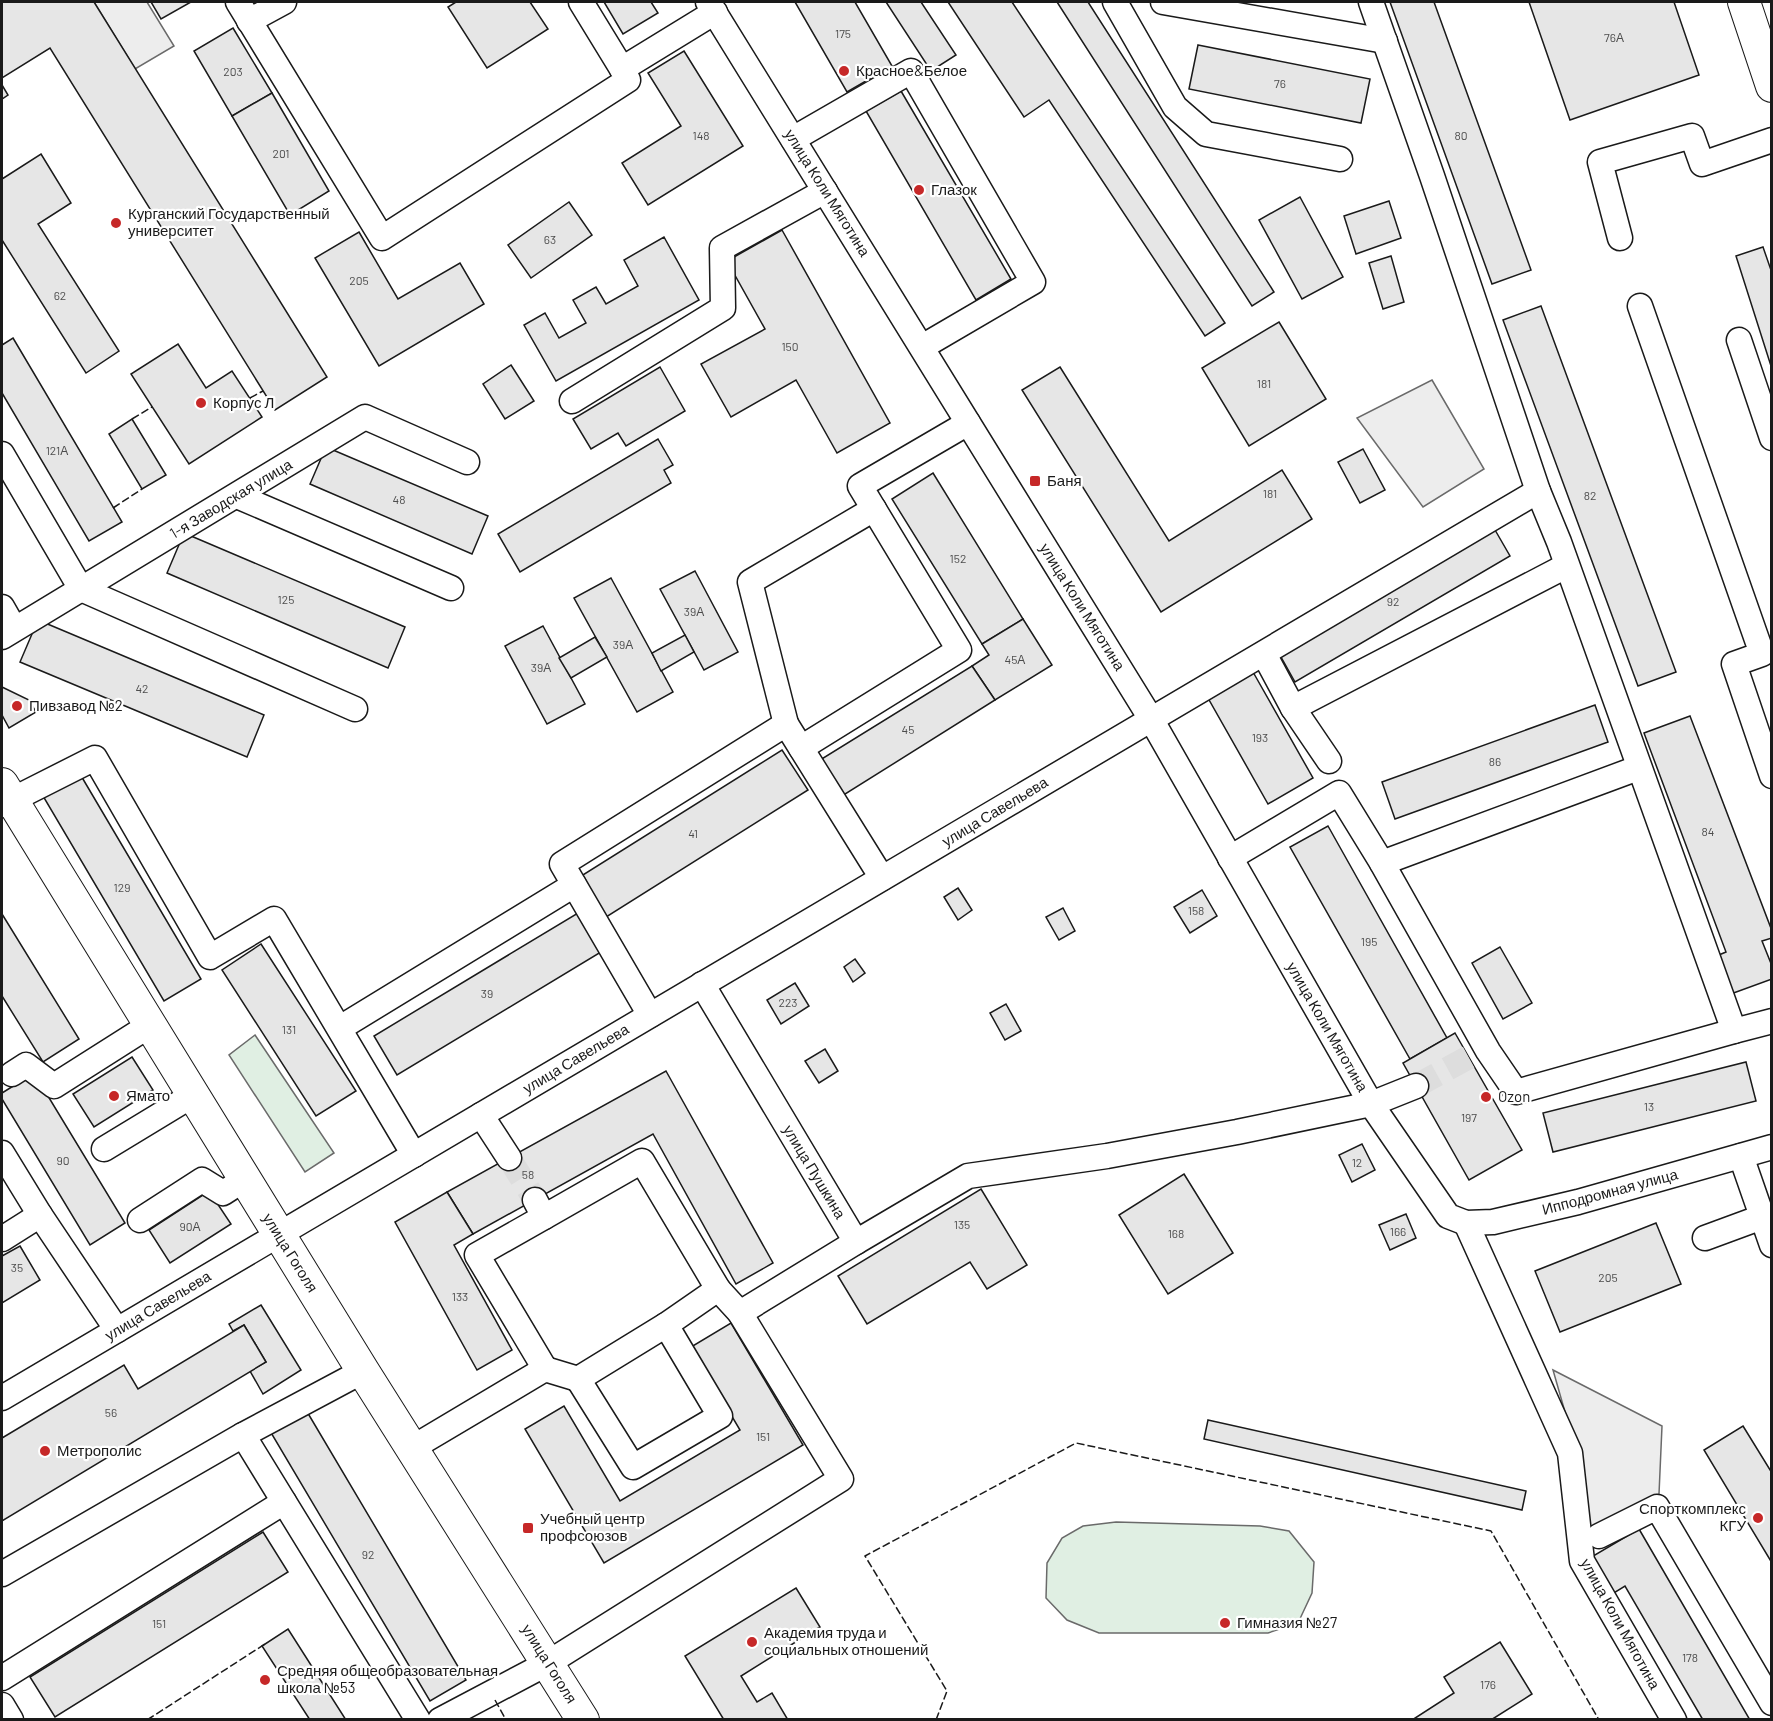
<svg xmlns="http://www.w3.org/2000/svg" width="1773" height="1721" font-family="Barlow,sans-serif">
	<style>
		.green { fill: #e0efe3; stroke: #6a6a6a; stroke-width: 1.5 }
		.parking { fill: #ededed; stroke: #6a6a6a; stroke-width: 1.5 }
		.building { fill: #e6e6e6; stroke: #1a1a1a; stroke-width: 1.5 }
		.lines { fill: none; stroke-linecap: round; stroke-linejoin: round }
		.minor-tunnel { stroke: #ddd; stroke-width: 24; stroke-dasharray: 24 12; stroke-linecap: butt }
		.minor-casing { stroke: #1a1a1a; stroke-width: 27 }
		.major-casing { stroke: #1a1a1a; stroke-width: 34 }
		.minor { stroke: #fff; stroke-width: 24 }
		.major { stroke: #fff; stroke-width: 32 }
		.fence { stroke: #1a1a1a; stroke-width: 1.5; stroke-dasharray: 8 3; stroke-linecap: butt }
		.poi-dot { fill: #c62828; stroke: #fff; stroke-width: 2 }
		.labels { text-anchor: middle; stroke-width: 4.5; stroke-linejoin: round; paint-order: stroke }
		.number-label { font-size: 12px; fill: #4d4d4d }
		.poi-label { font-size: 15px; fill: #1a1a1a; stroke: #fff; text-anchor: start }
		.street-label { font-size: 15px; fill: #1a1a1a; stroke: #fff }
	</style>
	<rect width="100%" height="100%" fill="#fff"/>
	<g class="green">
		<polygon points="255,1035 334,1153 305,1172 229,1055"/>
		<polygon points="1116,1522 1260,1526 1289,1531 1314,1562 1312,1593 1298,1623 1268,1633 1099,1633 1067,1620 1046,1598 1047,1563 1062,1538 1083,1526"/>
	</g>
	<g class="parking">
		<polygon points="94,2 147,2 174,46 135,69"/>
		<polygon points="1432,380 1484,469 1423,507 1357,418"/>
		<polygon points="1553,1370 1662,1426 1659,1494 1586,1531 1577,1454"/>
	</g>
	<g class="building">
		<polygon points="2,2 94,2 327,377 275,410 50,48 2,78"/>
		<polygon points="151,2 191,2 161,19"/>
		<polygon points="456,2 530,2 548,29 487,68 448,7"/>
		<polygon points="604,2 651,2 658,13 623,34"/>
		<polygon points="795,2 855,2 892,66 847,92"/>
		<polygon points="886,2 921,2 956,55 931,71"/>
		<polygon points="948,2 1012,2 1225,323 1205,336 1049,100 1024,117"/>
		<polygon points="1057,2 1088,2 1274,292 1252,306"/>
		<polygon points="1390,2 1434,2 1531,270 1492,284"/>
		<polygon points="1529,2 1674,2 1699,75 1570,120"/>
		<polygon points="233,28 272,93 232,116 194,51"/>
		<polygon points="1198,45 1370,79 1361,123 1189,89"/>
		<polygon points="684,51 743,146 648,205 622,163 681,126 648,73"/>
		<polygon points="2,85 8,95 2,99"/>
		<polygon points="901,91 1011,279 976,300 866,111"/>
		<polygon points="272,93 329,191 290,215 232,116"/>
		<polygon points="41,154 71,203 38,224 119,351 86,373 2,240 2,179"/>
		<polygon points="1300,197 1343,277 1302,299 1259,220"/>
		<polygon points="1389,201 1401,238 1356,254 1344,216"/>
		<polygon points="569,202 592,235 531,278 508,245"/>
		<polygon points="782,230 890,423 837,453 796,380 731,417 701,364 765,329 727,261"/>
		<polygon points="359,232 398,299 460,263 484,304 379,366 315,258"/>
		<polygon points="664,237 699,300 556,381 524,325 545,313 559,338 586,323 573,300 596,287 606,304 638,286 624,260"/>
		<polygon points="1763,247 1772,273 1771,366 1736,256"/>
		<polygon points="1391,256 1404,302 1383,309 1369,263"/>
		<polygon points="1541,306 1676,672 1638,686 1503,320"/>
		<polygon points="1279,322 1326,399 1249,446 1202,368"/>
		<polygon points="13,338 122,522 89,541 2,393 2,345"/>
		<polygon points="178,344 206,388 232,371 262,417 189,464 131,374"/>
		<polygon points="511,365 534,401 505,419 483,384"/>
		<polygon points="660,367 685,411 626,446 618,433 591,449 573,419"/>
		<polygon points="1060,367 1169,541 1282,470 1312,519 1161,612 1022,390"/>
		<polygon points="132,419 166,475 142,489 109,434"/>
		<polygon points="658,439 673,465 664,470 671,483 520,572 498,534"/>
		<polygon points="326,447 488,516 472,554 310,484"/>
		<polygon points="1363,449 1385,490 1360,503 1338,462"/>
		<polygon points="933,473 1023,619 982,644 892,499"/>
		<polygon points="1491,523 1510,556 1295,682 1276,648"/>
		<polygon points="184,533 405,627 388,668 167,573"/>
		<polygon points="695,571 738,652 704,670 660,589"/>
		<polygon points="611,578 673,692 637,712 574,598"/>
		<polygon points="1023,619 1052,665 995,700 972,666 989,655 982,644"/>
		<polygon points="38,620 264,715 247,757 20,662"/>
		<polygon points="543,626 585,704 547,724 505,646"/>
		<polygon points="685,635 694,652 661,671 652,653"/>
		<polygon points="595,637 607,657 571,678 559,658"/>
		<polygon points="972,666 995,700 842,796 820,760"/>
		<polygon points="1253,672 1313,778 1268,804 1208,698"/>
		<polygon points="2,687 29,700 36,712 9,728 2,715"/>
		<polygon points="1595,705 1608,742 1395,819 1382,782"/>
		<polygon points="1690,716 1772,931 1772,938 1762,941 1772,966 1772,979 1728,995 1714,957 1726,952 1644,733"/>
		<polygon points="782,750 808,790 603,919 578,878"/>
		<polygon points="80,774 201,979 164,1001 43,796"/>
		<polygon points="1328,826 1447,1038 1410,1059 1290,847"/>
		<polygon points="958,888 972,910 958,920 944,897"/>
		<polygon points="1202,890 1217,916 1190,933 1174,907"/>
		<polygon points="1063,908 1075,931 1059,940 1046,917"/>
		<polygon points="578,913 601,952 397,1075 374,1036"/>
		<polygon points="2,914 79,1039 43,1062 2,996"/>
		<polygon points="261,944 356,1091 316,1116 222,970"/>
		<polygon points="1500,947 1532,1003 1503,1019 1472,963"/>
		<polygon points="855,959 865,973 853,982 844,967"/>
		<polygon points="795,983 809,1006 781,1024 767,1000"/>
		<polygon points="1006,1004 1021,1031 1005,1040 990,1013"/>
		<polygon points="1455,1033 1522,1150 1469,1180 1403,1063"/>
		<polygon points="825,1049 838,1071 819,1083 805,1061"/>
		<polygon points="132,1057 153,1090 94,1127 73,1094"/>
		<polygon points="1746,1062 1756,1101 1553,1152 1543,1113"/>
		<polygon points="666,1071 773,1263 736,1284 653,1134 473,1234 447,1192"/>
		<polygon points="34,1073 125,1223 90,1245 2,1099 2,1093"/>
		<polygon points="1362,1144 1375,1170 1352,1182 1339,1155"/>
		<polygon points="1184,1174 1233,1253 1168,1294 1119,1215"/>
		<polygon points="981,1189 1027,1265 987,1289 970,1262 867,1324 838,1276"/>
		<polygon points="209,1191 231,1224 170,1263 149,1230"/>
		<polygon points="447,1192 473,1234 454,1245 512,1350 477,1370 395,1222"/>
		<polygon points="1406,1214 1416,1238 1390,1250 1379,1225"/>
		<polygon points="1656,1223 1681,1284 1560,1332 1535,1271"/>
		<polygon points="20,1246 40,1280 2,1303 2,1256"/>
		<polygon points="261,1305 301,1370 263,1394 250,1371 266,1362 244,1325 233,1331 229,1324"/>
		<polygon points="731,1323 803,1445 604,1563 525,1429 564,1406 620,1501 740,1430 691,1347"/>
		<polygon points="244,1325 266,1362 2,1521 2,1438 124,1365 138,1389"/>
		<polygon points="306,1410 466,1680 430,1701 270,1431"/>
		<polygon points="1208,1420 1526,1491 1522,1510 1204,1439"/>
		<polygon points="1743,1426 1772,1473 1772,1563 1704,1450"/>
		<polygon points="1639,1529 1750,1720 1703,1720 1625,1586 1609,1596 1588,1559"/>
		<polygon points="263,1532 288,1572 55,1717 30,1677"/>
		<polygon points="796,1588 820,1627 741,1676 757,1702 772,1693 788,1720 724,1720 685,1656"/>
		<polygon points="288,1629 346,1720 310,1720 262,1646"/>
		<polygon points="1500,1642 1532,1694 1491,1720 1412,1720 1454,1693 1444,1677"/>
	</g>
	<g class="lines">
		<g class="minor-tunnel">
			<polyline points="1416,1086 1469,1057"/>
			<polyline points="509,1158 535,1200"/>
		</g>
		<defs>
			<g id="minor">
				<polyline points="238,2 382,238 628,80 622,69 715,12"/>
				<polyline points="581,2 622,69"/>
				<polyline points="708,2 1151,719 1371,1104 1448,1216 1466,1223 1493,1222 1578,1202 1772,1147"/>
				<polyline points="1115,2 1175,107 1206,134 1340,159"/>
				<polyline points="1163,2 1385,41"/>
				<polyline points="1371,2 1432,176 1538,491 1559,542 1734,1031 1772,1021"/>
				<polyline points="249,21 284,2"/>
				<polyline points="793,139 911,71 1033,282 922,347"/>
				<polyline points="1620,238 1600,162 1692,136 1702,164 1772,140"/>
				<polyline points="1640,306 1762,654 1734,664 1772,776"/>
				<polyline points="1739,340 1772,438"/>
				<polyline points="572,401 723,308 722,248 825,191"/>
				<polyline points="2,454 81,589 355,709"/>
				<polyline points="237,496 451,588"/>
				<polyline points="2,607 14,628"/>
				<polyline points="2,637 365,417 467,462"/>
				<polyline points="1264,654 1293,708 1566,566"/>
				<polyline points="1293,708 1329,761"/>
				<polyline points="786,724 750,582 874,509"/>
				<polyline points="801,748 959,650 860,486 968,423"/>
				<polyline points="2,805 95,758 210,957 274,919 414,1155"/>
				<polyline points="1230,858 1339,793 1382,863 1638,768"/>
				<polyline points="1382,863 1488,1051 1516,1092 1734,1031"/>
				<polyline points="702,984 856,1242 740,1313"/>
				<polyline points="650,1015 562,864 786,724 882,878"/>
				<polyline points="340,1028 574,885"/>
				<polyline points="12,1074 26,1065 54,1086 150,1025"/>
				<polyline points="481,1115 509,1158"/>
				<polyline points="104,1149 193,1095"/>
				<polyline points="2,1153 40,1215"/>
				<polyline points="1741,1156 1772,1245"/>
				<polyline points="535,1200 544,1217 642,1161 718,1289"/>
				<polyline points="544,1217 477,1255 545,1369"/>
				<polyline points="140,1220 202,1180 223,1193 245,1179"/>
				<polyline points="1466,1223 1570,1453 1582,1561 1674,1720"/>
				<polyline points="1705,1238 1762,1217"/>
				<polyline points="2,1239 40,1215 117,1330"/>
				<polyline points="856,1242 968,1176 1107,1156 1237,1132 1371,1104 1416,1086"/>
				<polyline points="578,1379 633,1467 720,1416 666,1325"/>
				<polyline points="2,1398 1538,491"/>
				<polyline points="243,1435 418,1720"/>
				<polyline points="412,1448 545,1369 578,1379 666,1325 718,1289 740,1313 841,1479 548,1663 440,1720"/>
				<polyline points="1599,1536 1657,1507 1772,1703"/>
				<polyline points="2,1574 243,1435 363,1371"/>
				<polyline points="2,1678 284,1502"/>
				<polyline points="2,1705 11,1720"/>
			</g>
			<g id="major">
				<polyline points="1744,2 1772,86"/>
				<polyline points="2,784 363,1371 583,1720"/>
			</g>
		</defs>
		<use href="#minor" class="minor-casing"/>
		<use href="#major" class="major-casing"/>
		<use href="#minor" class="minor"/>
		<use href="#major" class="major"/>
		<g class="fence">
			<polyline points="250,398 263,391"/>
			<polyline points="132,419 152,407"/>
			<polyline points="113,508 142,489"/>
			<polyline points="495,1700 506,1720"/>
			<polyline points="147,1720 265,1644"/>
			<polyline points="936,1720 947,1691 865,1556 1076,1443 1491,1531 1599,1720"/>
		</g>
	</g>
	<g class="poi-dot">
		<circle cx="844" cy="71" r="6"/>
		<circle cx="919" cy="190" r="6"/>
		<circle cx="116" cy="223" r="6"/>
		<circle cx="201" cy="403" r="6"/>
		<rect x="1029" y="475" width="12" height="12" rx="3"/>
		<circle cx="17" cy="706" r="6"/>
		<circle cx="114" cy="1096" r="6"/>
		<circle cx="1486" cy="1097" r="6"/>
		<circle cx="45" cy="1451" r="6"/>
		<circle cx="1758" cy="1518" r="6"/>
		<rect x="522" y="1522" width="12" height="12" rx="3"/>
		<circle cx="1225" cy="1623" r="6"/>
		<circle cx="752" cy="1642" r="6"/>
		<circle cx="265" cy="1680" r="6"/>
	</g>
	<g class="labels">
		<g class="number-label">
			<text x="843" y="38">175</text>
			<text x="1614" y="42">76А</text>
			<text x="233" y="76">203</text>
			<text x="1280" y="88">76</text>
			<text x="701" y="140">148</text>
			<text x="1461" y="140">80</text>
			<text x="281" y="158">201</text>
			<text x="550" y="244">63</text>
			<text x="359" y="285">205</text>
			<text x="60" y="300">62</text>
			<text x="790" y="351">150</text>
			<text x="1264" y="388">181</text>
			<text x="57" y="455">121А</text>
			<text x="1270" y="498">181</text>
			<text x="1590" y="500">82</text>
			<text x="399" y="504">48</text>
			<text x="958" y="563">152</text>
			<text x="286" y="604">125</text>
			<text x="1393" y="606">92</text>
			<text x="694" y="616">39А</text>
			<text x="623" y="649">39А</text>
			<text x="1015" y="664">45А</text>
			<text x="541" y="672">39А</text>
			<text x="142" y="693">42</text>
			<text x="908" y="734">45</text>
			<text x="1260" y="742">193</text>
			<text x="1495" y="766">86</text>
			<text x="1708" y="836">84</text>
			<text x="693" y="838">41</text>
			<text x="122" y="892">129</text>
			<text x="1196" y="915">158</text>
			<text x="1369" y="946">195</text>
			<text x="487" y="998">39</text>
			<text x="788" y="1007">223</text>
			<text x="289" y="1034">131</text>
			<text x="1649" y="1111">13</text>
			<text x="1469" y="1122">197</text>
			<text x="63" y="1165">90</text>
			<text x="1357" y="1167">12</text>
			<text x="528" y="1179">58</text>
			<text x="962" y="1229">135</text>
			<text x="190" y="1231">90А</text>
			<text x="1398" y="1236">166</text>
			<text x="1176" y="1238">168</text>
			<text x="17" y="1272">35</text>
			<text x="1608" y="1282">205</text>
			<text x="460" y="1301">133</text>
			<text x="111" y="1417">56</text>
			<text x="763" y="1441">151</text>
			<text x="368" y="1559">92</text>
			<text x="159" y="1628">151</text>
			<text x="1690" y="1662">178</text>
			<text x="1488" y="1689">176</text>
		</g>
		<g class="poi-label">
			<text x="856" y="76">Красное&amp;Белое</text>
			<text x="931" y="195">Глазок</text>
			<text x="128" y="219">Курганский Государственный<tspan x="128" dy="17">университет</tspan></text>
			<text x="213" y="408">Корпус Л</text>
			<text x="1047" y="486">Баня</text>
			<text x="29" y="711">Пивзавод №2</text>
			<text x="126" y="1101">Ямато</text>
			<text x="1498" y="1102">Ozon</text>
			<text x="57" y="1456">Метрополис</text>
			<text x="1746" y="1514" text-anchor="end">Спорткомплекс<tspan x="1746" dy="17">КГУ</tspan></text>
			<text x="540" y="1524">Учебный центр<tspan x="540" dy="17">профсоюзов</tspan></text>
			<text x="1237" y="1628">Гимназия №27</text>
			<text x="764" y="1638">Академия труда и<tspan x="764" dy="17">социальных отношений</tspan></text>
			<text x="277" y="1676">Средняя общеобразовательная<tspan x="277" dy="17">школа №53</tspan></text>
		</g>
		<g class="street-label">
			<text transform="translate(827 193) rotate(58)" y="5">улица Коли Мяготина</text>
			<text transform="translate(231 499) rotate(-31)" y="5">1-я Заводская улица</text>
			<text transform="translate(1082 607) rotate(58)" y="5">улица Коли Мяготина</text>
			<text transform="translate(995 812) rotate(-31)" y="5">улица Савельева</text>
			<text transform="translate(1327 1027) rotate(60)" y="5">улица Коли Мяготина</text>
			<text transform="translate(576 1059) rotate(-31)" y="5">улица Савельева</text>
			<text transform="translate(814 1172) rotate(59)" y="5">улица Пушкина</text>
			<text transform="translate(1610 1192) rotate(-15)" y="5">Ипподромная улица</text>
			<text transform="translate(290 1253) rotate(58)" y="5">улица Гоголя</text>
			<text transform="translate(158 1306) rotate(-31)" y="5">улица Савельева</text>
			<text transform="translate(1620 1624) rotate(61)" y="5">улица Коли Мяготина</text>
			<text transform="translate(549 1664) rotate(58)" y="5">улица Гоголя</text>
		</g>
	</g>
	<rect width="1773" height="1721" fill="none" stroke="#1a1a1a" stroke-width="6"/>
</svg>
